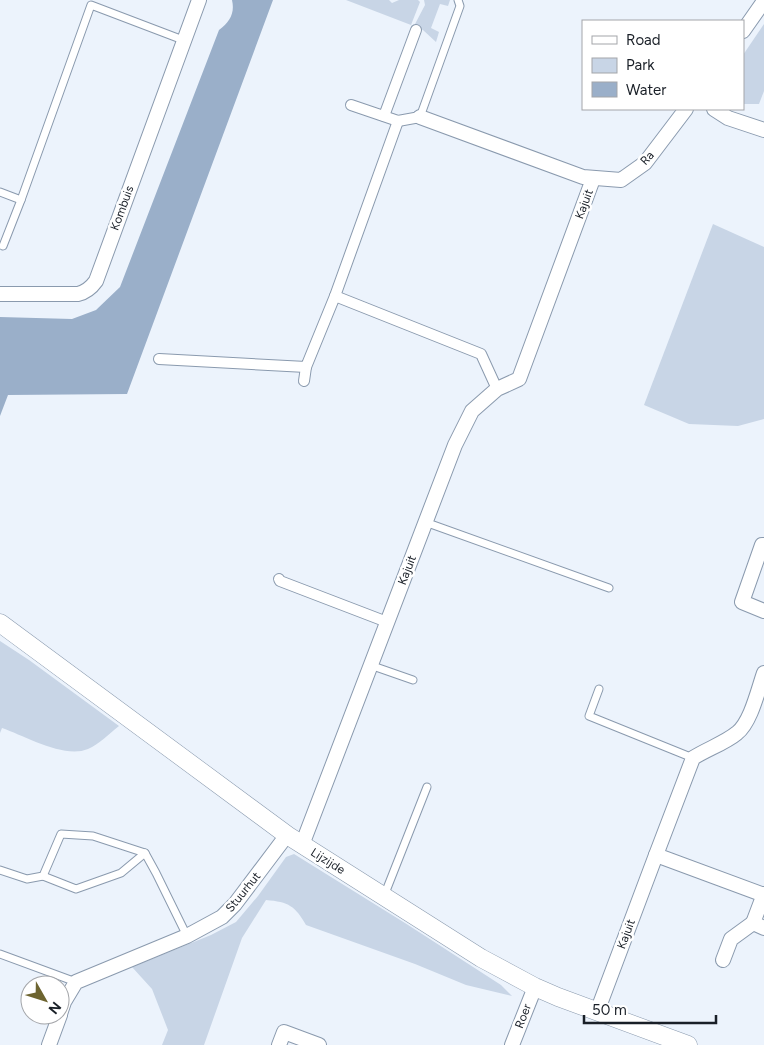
<svg xmlns="http://www.w3.org/2000/svg" width="764" height="1045" font-family="Figtree,sans-serif">
	<style>
		.green { fill: #c8d5e6 }
		.water { fill: #9aafc9 }
		.lines { fill: none; stroke-linecap: round; stroke-linejoin: round }
		.service-casing { stroke: #8a9aae; stroke-width: 9 }
		.pedestrian-casing { stroke: #8a9aae; stroke-width: 12 }
		.minor-casing { stroke: #8a9aae; stroke-width: 16 }
		.tertiary-casing { stroke: #8a9aae; stroke-width: 19 }
		.service { stroke: #fff; stroke-width: 7 }
		.pedestrian { stroke: #fff; stroke-width: 10 }
		.minor { stroke: #fff; stroke-width: 14 }
		.tertiary { stroke: #fff; stroke-width: 18 }
		.labels { text-anchor: middle; stroke-width: 5; stroke-linejoin: round; paint-order: stroke }
		.street-label { font-size: 12px; fill: #191f27; stroke: #fff }
	</style>
	<rect width="100%" height="100%" fill="#ecf3fc"/>
	<g class="green">
		<polygon points="346,0 389,0 392,3 399,0 418,0 420,2 411,25"/>
		<polygon points="424,0 450,0 448,6 440,4 431,28 439,32 436,42 423,30 414,26 425,5"/>
		<polygon points="764,24 764,91 759,104 743,104 743,55"/>
		<polygon points="713,224 764,247 764,419 738,426 689,424 644,405"/>
		<path d="M0,641L29,660L119,726C109,734 99,744 88,749C64,759 25,736 2,728L0,733Z"/>
		<path d="M294,854L405,923L501,985L512,996L466,985L415,964L306,925C295,906 289,902 266,900L242,938L204,1045H162L168,1030L152,989L132,967L211,935L236,922L258,896L286,857Z"/>
	</g>
	<path class="water" d="M232,0H273L127,394L8,395L0,416V317L72,319L96,310L120,287L219,30C230,22 235,13 232,0Z"/>
	<g class="lines">
		<defs>
			<g id="service">
				<polyline points="420,117 460,6 458,0"/>
				<polyline points="0,192 21,200 91,5 183,40"/>
				<polyline points="3,246 21,200"/>
				<polyline points="425,522 609,588"/>
				<polyline points="370,665 413,680"/>
				<polyline points="599,689 589,716 693,758"/>
				<polyline points="0,870 27,879 43,876 61,834 93,836 145,853 156,873 187,936"/>
				<polyline points="43,876 76,889 121,873 145,853"/>
				<polyline points="384,896 427,787"/>
				<polyline points="0,954 76,982"/>
			</g>
			<g id="pedestrian">
				<polyline points="351,105 398,121 420,117"/>
				<polyline points="384,116 416,30"/>
				<polyline points="335,296 398,121"/>
				<polyline points="159,359 306,367 335,296 481,354 497,389"/>
				<polyline points="304,381 306,367"/>
				<polyline points="279,579 280,581 387,622"/>
			</g>
			<g id="minor">
				<polyline points="743,31 764,1"/>
				<polyline points="714,109 728,118 764,130"/>
				<polyline points="420,117 583,177 621,180 645,163 686,109"/>
				<path d="M0,294H78C86,292 91,288 96,281L199,0"/>
				<polyline points="764,545 762,545 742,602 764,611"/>
				<polyline points="302,845 455,445 472,411 497,389 519,379 593,179"/>
				<polyline points="764,894 753,923 764,928"/>
				<path d="M764,895L656,855L693,758C707,749 725,743 737,733C751,722 758,690 764,673"/>
				<polyline points="723,960 731,939 753,923"/>
				<polyline points="597,1012 656,855"/>
				<polyline points="60,1014 64,1002 76,982 187,936 222,917 235,904 287,835"/>
				<polyline points="49,1045 60,1015"/>
				<polyline points="279,1045 284,1032 319,1045"/>
				<polyline points="512,1045 535,987"/>
			</g>
			<polyline id="tertiary" points="0,623 287,835 481,958 535,987 558,997 688,1045"/>
		</defs>
		<use href="#service" class="service-casing"/>
		<use href="#pedestrian" class="pedestrian-casing"/>
		<use href="#minor" class="minor-casing"/>
		<use href="#tertiary" class="tertiary-casing"/>
		<use href="#service" class="service"/>
		<use href="#pedestrian" class="pedestrian"/>
		<use href="#minor" class="minor"/>
		<use href="#tertiary" class="tertiary"/>
	</g>
	<g class="labels">
		<g class="street-label">
			<text transform="translate(647 158) rotate(-48)" y="4">Ra</text>
			<text transform="translate(584 204) rotate(-70)" y="4">Kajuit</text>
			<text transform="translate(122 208) rotate(-70)" y="4">Kombuis</text>
			<text transform="translate(407 570) rotate(-69)" y="4">Kajuit</text>
			<text transform="translate(328 861) rotate(32)" y="4">Lijzijde</text>
			<text transform="translate(243 892) rotate(-51)" y="4">Stuurhut</text>
			<text transform="translate(626 934) rotate(-70)" y="4">Kajuit</text>
			<text transform="translate(523 1016) rotate(-69)" y="4">Roer</text>
		</g>
	</g>
	<rect x="582" y="20" width="162" height="90" fill="#ffffff" stroke="#a3a5a9"/>
	<rect x="592" y="36" width="25" height="8" fill="#ffffff" stroke="#a3a5a9"/>
	<text x="626" y="45" font-size="15" fill="#191f27">Road</text>
	<rect x="592" y="58" width="25" height="15" fill="#c8d5e6" stroke="#a3a5a9"/>
	<text x="626" y="70" font-size="15" fill="#191f27">Park</text>
	<rect x="592" y="82" width="25" height="15" fill="#9aafc9" stroke="#a3a5a9"/>
	<text x="626" y="95" font-size="15" fill="#191f27">Water</text>
	<g transform="translate(45 1000) rotate(129)"><circle r="24" fill="#ffffff" stroke="#a3a5a9"/>
	<path d="M0-4L9 19L0 12L-9 19Z" fill="#6d6430"/>
	<text y="-8" font-size="14" font-weight="bold" text-anchor="middle" fill="#191f27">N</text>
	</g>
	<path d="M584 1015v8h132v-8" fill="none" stroke="#191f27" stroke-width="2.5"/>
	<text x="592" y="1015" font-size="15" fill="#191f27" stroke="#ffffff" stroke-width="4" paint-order="stroke">50 m</text>
</svg>
